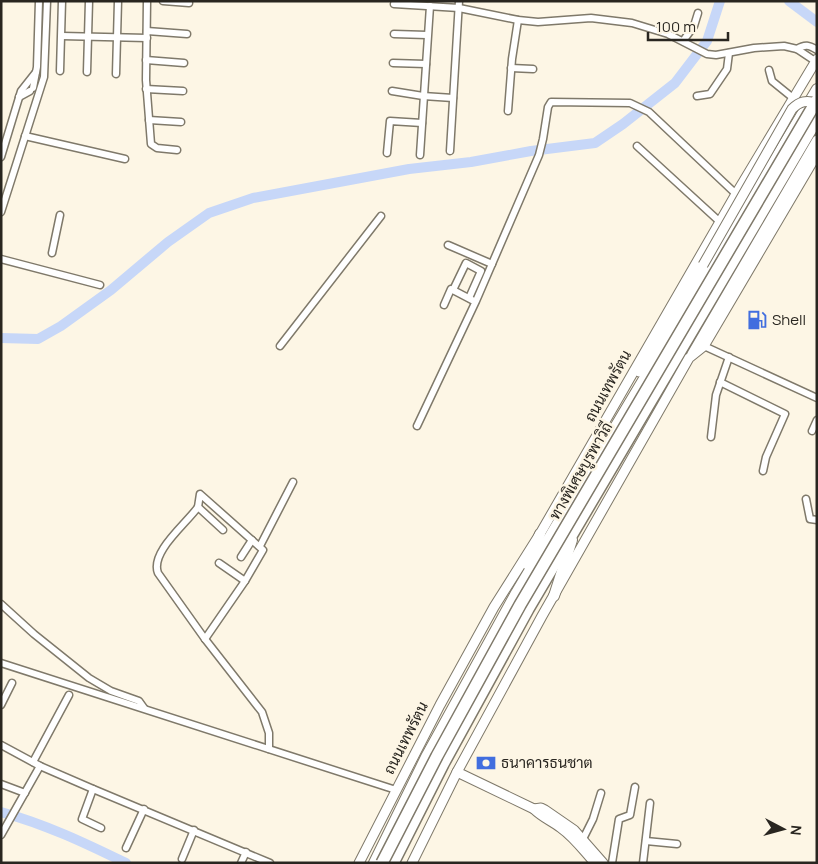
<svg xmlns="http://www.w3.org/2000/svg" width="818" height="864" font-family="Manrope,Sarabun,sans-serif">
	<style>
		.lines { fill: none; stroke-linecap: round; stroke-linejoin: round }
		.river { stroke: #c7d7f8; stroke-width: 10 }
		.minor-casing { stroke: #7f796a; stroke-width: 9 }
		.secondary-casing { stroke: #7f796a; stroke-width: 11 }
		.trunk-casing { stroke: #7f796a; stroke-width: 12 }
		.motorway-casing { stroke: #7f796a; stroke-width: 14 }
		.minor { stroke: #fff; stroke-width: 6 }
		.secondary { stroke: #fff; stroke-width: 9 }
		.trunk { stroke: #fff; stroke-width: 10 }
		.motorway { stroke: #fff; stroke-width: 11 }
		.secondary-bridge-casing { stroke: #7f796a; stroke-width: 11; stroke-linecap: butt }
		.motorway-bridge-casing { stroke: #7f796a; stroke-width: 14; stroke-linecap: butt }
		.secondary-bridge { stroke: #fff; stroke-width: 9 }
		.motorway-bridge { stroke: #fff; stroke-width: 11 }
		.labels { text-anchor: middle; stroke-width: 5; stroke-linejoin: round; paint-order: stroke }
		.poi-label { font-size: 15px; fill: #292620; stroke: #fdf6e5; text-anchor: start }
		.street-label { font-size: 15px; fill: #292620; stroke: #fdf6e5 }
	</style>
	<rect width="100%" height="100%" fill="#fdf6e5"/>
	<g class="lines">
		<g class="river">
			<polyline points="789,1 817,22"/>
			<polyline points="1,338 38,339 61,326 111,290 168,242 209,213 253,198 409,169 471,162 531,151 595,143 623,124 675,83 707,41 720,1"/>
			<path d="M1,812C45,824 85,843 126,863"/>
		</g>
		<defs>
			<g id="minor">
				<polyline points="147,1 146,80 151,144 157,148 177,150"/>
				<polyline points="163,1 189,3"/>
				<polyline points="394,4 459,8 518,20 538,22 591,18 632,23 668,34 707,54 716,55 754,48 784,46 797,49 815,61"/>
				<polyline points="147,31 187,34"/>
				<polyline points="394,34 427,35"/>
				<polyline points="62,36 147,38"/>
				<polyline points="683,41 694,26 698,13"/>
				<path d="M797,49C805,44 809,45 817,50"/>
				<polyline points="146,60 184,63"/>
				<polyline points="393,63 426,64"/>
				<polyline points="511,68 533,69"/>
				<polyline points="769,70 772,81 793,98"/>
				<polyline points="60,71 62,1"/>
				<polyline points="87,72 89,1"/>
				<polyline points="116,74 118,1"/>
				<polyline points="33,88 37,67 39,1"/>
				<polyline points="146,89 183,91"/>
				<polyline points="392,91 423,96 453,98"/>
				<polyline points="697,96 710,94 727,69 729,53"/>
				<polyline points="19,97 30,91"/>
				<polyline points="508,111 512,59 518,20"/>
				<polyline points="149,120 181,122"/>
				<polyline points="25,136 125,159"/>
				<polyline points="637,146 720,222"/>
				<polyline points="450,151 459,1"/>
				<polyline points="387,153 390,121 422,123"/>
				<polyline points="420,155 430,6"/>
				<polyline points="1,157 21,91 36,72"/>
				<polyline points="1,212 44,77 47,1"/>
				<polyline points="448,245 492,264"/>
				<polyline points="52,253 60,215"/>
				<polyline points="1,259 100,285"/>
				<polyline points="453,290 466,263 481,271 469,298"/>
				<polyline points="444,305 451,289 472,300"/>
				<polyline points="280,346 381,216"/>
				<polyline points="704,346 817,398"/>
				<polyline points="720,382 785,414 766,457 763,471"/>
				<polyline points="417,426 476,301 539,155 543,139 548,107 551,102 630,103 649,112 736,194"/>
				<polyline points="812,431 817,420"/>
				<polyline points="711,437 716,395 729,357"/>
				<polyline points="806,499 810,519 817,520"/>
				<polyline points="198,507 200,494 263,550 245,581 205,639"/>
				<path d="M223,530L198,507C186,524 150,552 158,573L205,639L262,712L269,733V749"/>
				<polyline points="260,546 293,482"/>
				<polyline points="241,557 252,540"/>
				<polyline points="219,563 245,581"/>
				<polyline points="1,604 34,634 89,678 111,691 139,701 144,708"/>
				<polyline points="1,663 396,790"/>
				<polyline points="1,705 12,683"/>
				<polyline points="1,745 40,766 93,789 270,863"/>
				<polyline points="33,762 69,695"/>
				<polyline points="1,784 25,793"/>
				<polyline points="93,789 82,819 101,828"/>
				<polyline points="1,835 40,766"/>
				<polyline points="583,839 593,819 601,793"/>
				<polyline points="646,841 677,844"/>
				<polyline points="126,848 144,809"/>
				<polyline points="182,859 194,830"/>
				<polyline points="241,863 246,852"/>
				<polyline points="612,863 619,819 630,815 635,787"/>
				<polyline points="643,863 650,803"/>
			</g>
			<g id="secondary">
				<polyline points="692,354 817,140"/>
				<polyline points="639,372 703,265"/>
				<path d="M457,772L534,809C542,817 552,821 561,828C574,837 584,851 595,863"/>
				<polyline points="534,809 541,808 545,810 574,830 603,863"/>
				<polyline points="359,863 440,705 494,607 540,534 736,194 817,59"/>
				<polyline points="412,863 457,772 542,616 689,358 704,346 817,154"/>
			</g>
			<g id="trunk">
				<polyline points="528,565 540,534"/>
				<polyline points="554,596 572,540"/>
				<polyline points="374,863 426,757 516,593 817,89"/>
			</g>
			<polyline id="motorway" points="393,863 443,764 528,609 817,119"/>
		</defs>
		<use href="#minor" class="minor-casing"/>
		<use href="#secondary" class="secondary-casing"/>
		<use href="#trunk" class="trunk-casing"/>
		<use href="#motorway" class="motorway-casing"/>
		<use href="#minor" class="minor"/>
		<use href="#secondary" class="secondary"/>
		<use href="#trunk" class="trunk"/>
		<use href="#motorway" class="motorway"/>
		<defs>
			<path id="secondary-bridge" d="M703,265L792,109C800,101 806,100 817,103"/>
			<polyline id="motorway-bridge" points="382,863 437,756 520,605 817,100"/>
		</defs>
		<use href="#secondary-bridge" class="secondary-bridge-casing"/>
		<use href="#motorway-bridge" class="motorway-bridge-casing"/>
		<use href="#secondary-bridge" class="secondary-bridge"/>
		<use href="#motorway-bridge" class="motorway-bridge"/>
	</g>
	<defs>
		<symbol id="fuel-bare" viewBox="-9 -9 18 18"><path d="M-5.5-6h7V0h2V4h1.3V-2.5L3-4.5l.8-.8L6-3V5H2.5V1h-1V6h-7ZM-4.2-4.7v3.2H.2V-4.7Z" fill="#416edf" stroke="#fdf6e5" stroke-width="2.5" paint-order="stroke"/></symbol>
		<symbol id="bank-bare" viewBox="-9 -9 18 18"><path d="M-6-4H6V4H-6ZM0-2.3a2.3 2.3 0 1 0 0 4.6a2.3 2.3 0 1 0 0-4.6Z" fill="#416edf" stroke="#fdf6e5" stroke-width="2.5" paint-order="stroke"/></symbol>
	</defs>
	<g fill-rule="evenodd">
		<use href="#fuel-bare" x="743" y="306" width="28" height="28"/>
		<use href="#bank-bare" x="472" y="749" width="28" height="28"/>
	</g>
	<g class="labels">
		<g class="poi-label">
			<text x="772" y="325">Shell</text>
			<text x="501" y="768">ธนาคารธนชาต</text>
		</g>
		<g class="street-label">
			<text transform="translate(608 386) rotate(-61)" y="5">ถนนเทพรัตน</text>
			<text transform="translate(581 471) rotate(-60)" y="5">ทางพิเศษบูรพาวิถี</text>
			<text transform="translate(406 738) rotate(-63)" y="5">ถนนเทพรัตน</text>
		</g>
	</g>
	<rect width="818" height="864" fill="none" stroke="#292620" stroke-width="5"/>
	<g transform="translate(783 829) rotate(96)" stroke="#fdf6e5" stroke-width="4" paint-order="stroke">
	<path d="M0-4L9 19L0 12L-9 19Z" fill="#292620"/>
	<text y="-8" font-size="14" font-weight="bold" text-anchor="middle" fill="#292620">N</text>
	</g>
	<path d="M648 32v8h80v-8" fill="none" stroke="#292620" stroke-width="2.5"/>
	<text x="656" y="32" font-size="15" fill="#292620" stroke="#fdf6e5" stroke-width="4" paint-order="stroke">100 m</text>
</svg>
